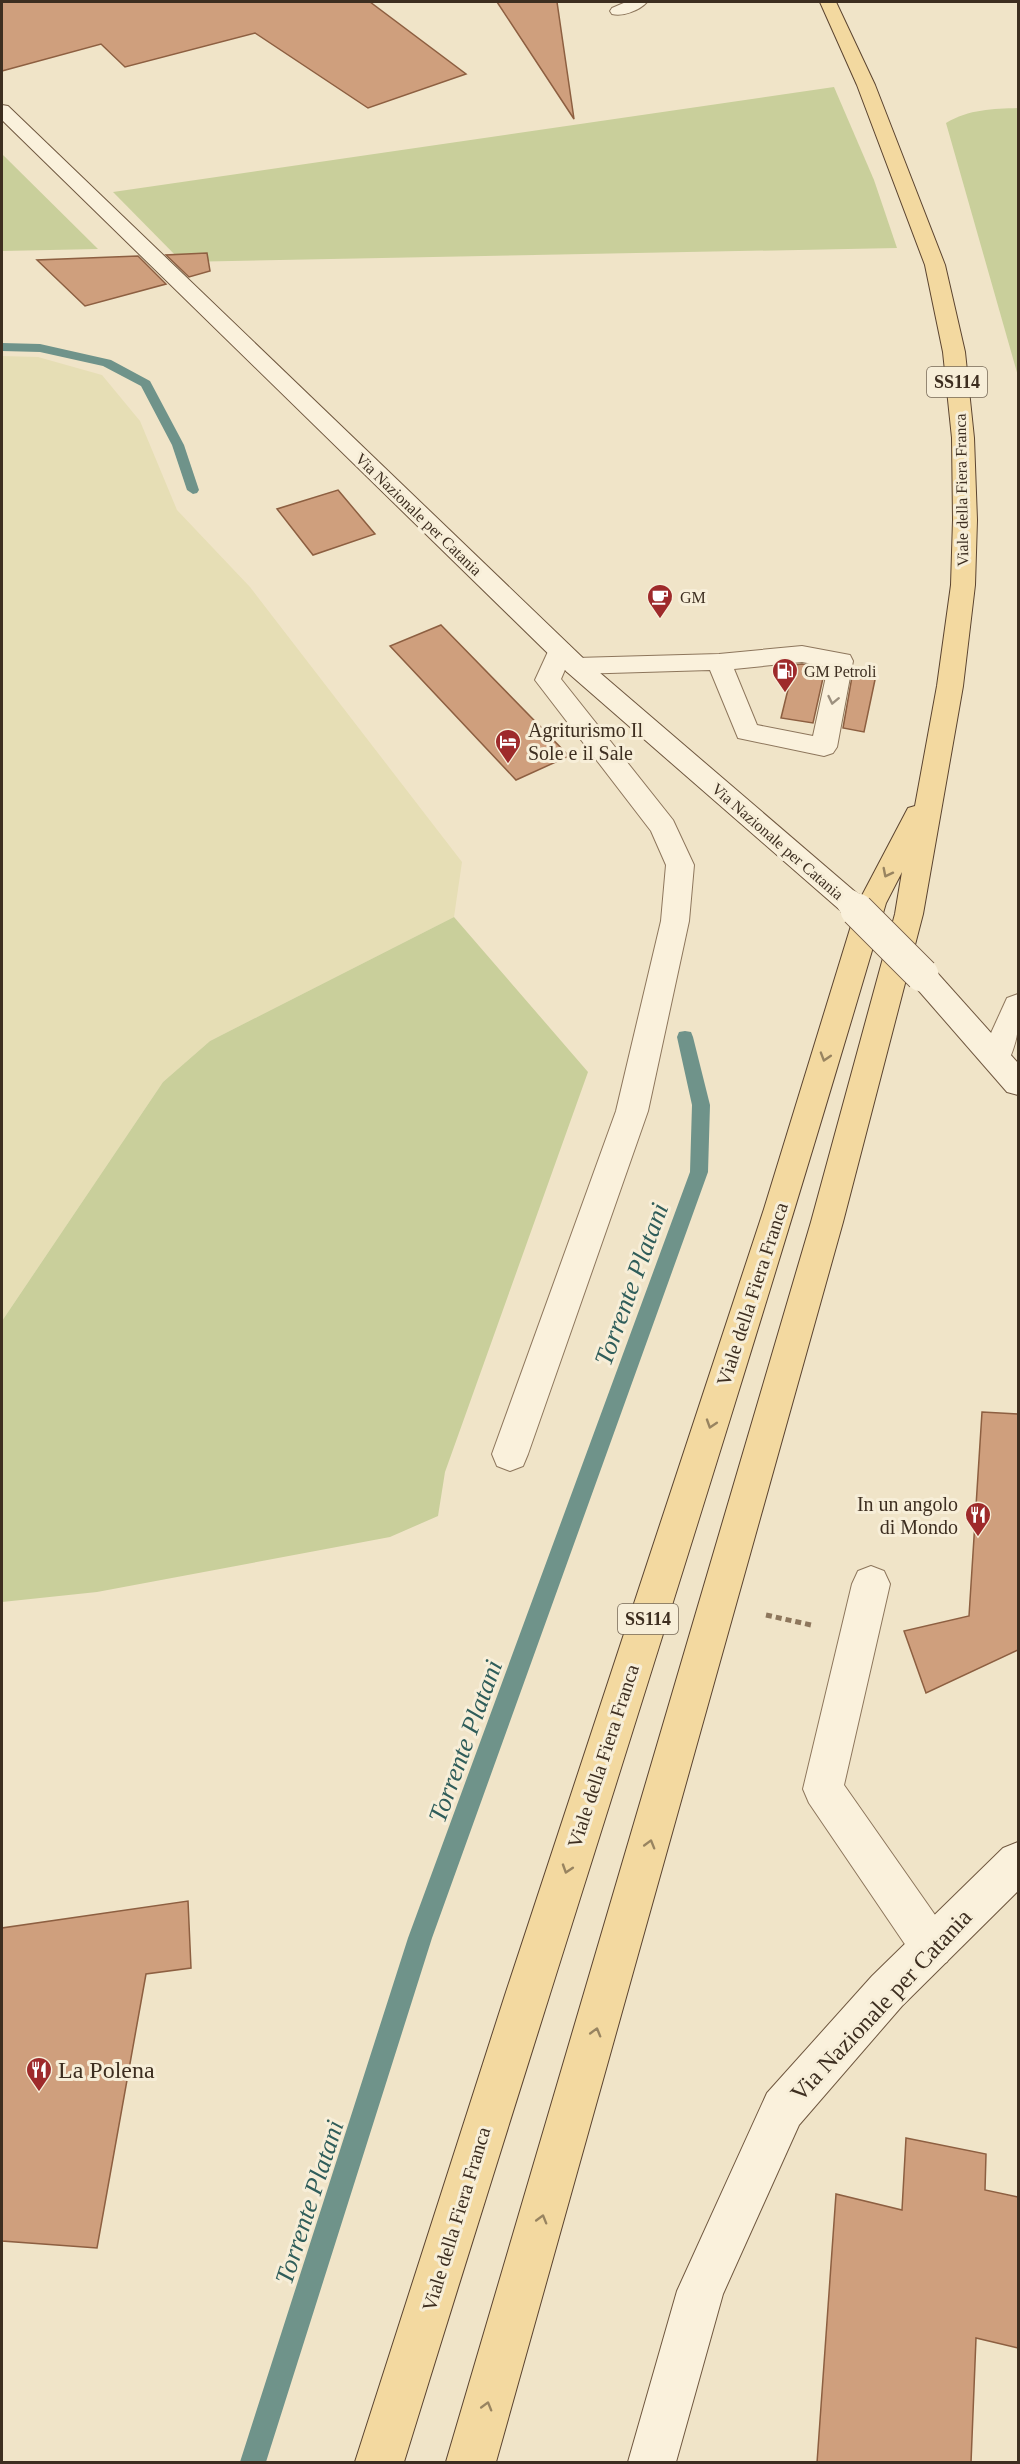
<svg xmlns="http://www.w3.org/2000/svg" width="1020" height="2464" font-family="'Times New Roman',serif">
	<style>
		.farmland { fill: #e6deb5 }
		.green { fill: #c9cf9b }
		.lines { fill: none; stroke-linecap: round; stroke-linejoin: round }
		.stream { fill: #6f938a; fill-rule: evenodd }
		.building { fill: #cf9f7d; stroke: #8d5f41; stroke-width: 1.5 }
		.lane-casing { stroke: #8d765c; stroke-width: 2 }
		.street-casing { stroke: #8d765c; stroke-width: 2 }
		.secondary-casing { stroke: #6f573f; stroke-width: 2 }
		.primary-casing { stroke: #5b4430; stroke-width: 2 }
		.path { stroke: #8d765c; stroke-width: 5; stroke-dasharray: 6 4; stroke-linecap: butt }
		.lane { fill: #faf1dc; fill-rule: evenodd }
		.street { fill: #faf1dc; fill-rule: evenodd }
		.secondary { fill: #faf1dc; fill-rule: evenodd }
		.primary { fill: #f3d9a0; fill-rule: evenodd }
		.secondary-bridge-far1-casing { stroke: #6f573f; stroke-width: 27; stroke-linecap: butt }
		.secondary-bridge-casing { stroke: #6f573f; stroke-width: 35; stroke-linecap: butt }
		.secondary-bridge-far1 { stroke: #faf1dc; stroke-width: 26 }
		.secondary-bridge { stroke: #faf1dc; stroke-width: 33 }
		.oneway { stroke: #9c907e }
		.oneway2 { stroke: #988460 }
		.labels { text-anchor: middle; stroke-width: 6; stroke-linejoin: round; paint-order: stroke }
		.far-street-label { font-size: 16px; fill: #3d2e20; stroke: #f7eed8 }
		.far-poi-label { font-size: 16px; fill: #3d2e20; stroke: #f7eed8; text-anchor: start }
		.shield { fill: #f7eed8; stroke: #756857; stroke-width: 1.5 }
		.shield-label { font-size: 18px; font-weight: bold; fill: #3d2e20 }
		.poi-label { font-size: 20px; fill: #3d2e20; stroke: #f7eed8; text-anchor: start }
		.street-label { font-size: 20px; fill: #3d2e20; stroke: #f7eed8 }
		.near-street-label { font-size: 24px; fill: #3d2e20; stroke: #f7eed8 }
		.near-poi-label { font-size: 24px; fill: #3d2e20; stroke: #f7eed8; text-anchor: start }
		.near-water-label { font-size: 26px; font-style: italic; fill: #2f5d5a; stroke: #f7eed8 }
	</style>
	<rect width="100%" height="100%" fill="#f0e4c8"/>
	<polygon class="farmland" points="2,356 38,357 102,375 140,421 177,510 250,587 462,862 454,917 210,1041 163,1082 2,1321"/>
	<g class="green">
		<polygon points="834,87 874,180 897,248 182,262 113,192"/>
		<path d="M1018,108V376L946,123C969,109 993,109 1018,108Z"/>
		<polygon points="2,154 98,249 2,251"/>
		<polygon points="454,917 588,1072 445,1472 438,1516 390,1537 97,1592 2,1602 2,1321 163,1082 210,1041"/>
	</g>
	<g class="lines">
		<g class="stream">
			<polygon points="2,343 40,344 111,360 150,381 184,445 199,490 197,493 193,494 187,490 172,445 141,386 103,366 40,352 2,351"/>
			<polygon points="685,1031 691,1032 693,1037 710,1105 708,1172 432,1938 266,2462 240,2462 408,1938 690,1172 692,1105 677,1037 679,1032"/>
		</g>
	</g>
	<g class="building">
		<polygon points="2,2 370,2 466,74 368,108 255,33 125,67 101,44 2,71"/>
		<polygon points="497,2 557,2 574,119"/>
		<polygon points="207,253 210,271 189,277 166,255"/>
		<polygon points="138,256 166,284 85,306 37,260"/>
		<polygon points="338,490 375,534 313,555 277,509"/>
		<polygon points="441,625 569,756 516,780 390,646"/>
		<polygon points="802,664 825,669 813,723 781,718 794,665"/>
		<polygon points="853,671 876,675 864,732 843,728"/>
		<polygon points="982,1412 1018,1414 1018,1650 926,1693 904,1631 969,1616"/>
		<polygon points="188,1901 191,1968 146,1974 97,2248 2,2241 2,1928"/>
		<polygon points="906,2138 986,2154 985,2190 1018,2197 1018,2348 976,2338 971,2463 817,2463 836,2194 902,2210"/>
	</g>
	<g class="lines">
		<defs>
			<g id="lane">
				<path d="M626,2H647C640,10 623,17 612,14L610,11L612,8Z"/>
				<path d="M802,646L850,655L853,661L837,747L833,753L824,756L738,738L710,670L576,674L567,672L564,666L567,660L576,658L719,654ZM802,662L828,667L813,736L757,725L734,669Z"/>
			</g>
			<g id="street">
				<polygon points="560,643 569,645 573,651 561,679 673,820 694,865 689,921 648,1111 528,1454 523,1466 510,1471 497,1466 492,1454 616,1111 661,921 666,865 651,831 535,680 551,645"/>
				<path d="M1018,994C1020,1020 1019,1040 1007,1064L996,1067L985,1064L981,1055L1007,998Z"/>
				<polygon points="871,1566 884,1571 890,1584 844,1785 947,1932 953,1947 947,1962 932,1968 917,1962 809,1803 803,1789 852,1584 858,1571"/>
			</g>
			<g id="secondary">
				<polygon points="2,105 8,106 585,660 860,896 864,903 860,910 850,914 840,910 567,672 2,120"/>
				<polygon points="922,964 932,967 1018,1063 1018,1095 1007,1092 912,983 907,975 912,967"/>
				<polygon points="1018,1842 1018,1891 902,2006 799,2125 723,2294 676,2462 628,2462 677,2291 767,2093 872,1976 1003,1848"/>
			</g>
			<path id="primary" d="M820,2H836L875,85L945,265L965,352L974,438L977,520L975,585L963,686L923,914L843,1222L496,2462H446L811,1222L895,914L902,872L886,903C733,1425 564,1942 404,2462H355L505,1995L764,1209L858,903L908,808L915,806L937,686L951,585L953,520L952,438L943,352L925,265L857,85Z"/>
		</defs>
		<use href="#lane" class="lane-casing"/>
		<use href="#street" class="street-casing"/>
		<use href="#secondary" class="secondary-casing"/>
		<use href="#primary" class="primary-casing"/>
		<polyline class="path" points="766,1615 811,1625"/>
		<use href="#lane" class="lane"/>
		<use href="#street" class="street"/>
		<use href="#secondary" class="secondary"/>
		<use href="#primary" class="primary"/>
		<defs>
			<polyline id="secondary-bridge-far1" points="850,903 858,911"/>
			<polyline id="secondary-bridge" points="857,910 922,975"/>
		</defs>
		<use href="#secondary-bridge-far1" class="secondary-bridge-far1-casing"/>
		<use href="#secondary-bridge" class="secondary-bridge-casing"/>
		<use href="#secondary-bridge-far1" class="secondary-bridge-far1"/>
		<use href="#secondary-bridge" class="secondary-bridge"/>
	</g>
	<defs><path id="oneway-chevron" d="M-2-3.5L2.5 0L-2 3.5" fill="none" stroke-width="1.6" stroke-linecap="round" stroke-linejoin="round" transform="scale(1.5)"/></defs>
	<use class="oneway" href="#oneway-chevron" transform="translate(833 700) rotate(102)"/>
	<g class="oneway2">
		<use href="#oneway-chevron" transform="translate(887 873) rotate(117)"/>
		<use href="#oneway-chevron" transform="translate(825 1057) rotate(107)"/>
		<use href="#oneway-chevron" transform="translate(711 1424) rotate(108)"/>
		<use href="#oneway-chevron" transform="translate(650 1844) rotate(-74)"/>
		<use href="#oneway-chevron" transform="translate(567 1869) rotate(108)"/>
		<use href="#oneway-chevron" transform="translate(596 2032) rotate(-74)"/>
		<use href="#oneway-chevron" transform="translate(542 2219) rotate(-74)"/>
		<use href="#oneway-chevron" transform="translate(487 2406) rotate(-74)"/>
	</g>
	<defs>
		<symbol id="cafe-pin" viewBox="-11 -11 22 30"><path d="M0 17L-7.5 6A9.5 9.5 0 1 1 7.5 6Z" fill="#9e2a2b" stroke="#f7eed8"/><path d="M-5.5-4.5H6V0H3Q3 3.5 0 3.5H-2.5Q-5.5 3.5-5.5 0ZM3-3.2v2h1.7v-2ZM-6 4.5H4V6H-6Z" fill="#fff"/></symbol>
		<symbol id="fuel-pin" viewBox="-11 -11 22 30"><path d="M0 17L-7.5 6A9.5 9.5 0 1 1 7.5 6Z" fill="#9e2a2b" stroke="#f7eed8"/><path d="M-5.5-6h7V0h2V4h1.3V-2.5L3-4.5l.8-.8L6-3V5H2.5V1h-1V6h-7ZM-4.2-4.7v3.2H.2V-4.7Z" fill="#fff"/></symbol>
		<symbol id="hotel-pin" viewBox="-11 -11 22 30"><path d="M0 17L-7.5 6A9.5 9.5 0 1 1 7.5 6Z" fill="#9e2a2b" stroke="#f7eed8"/><path d="M-6-4.5h1.5V1H6V5H4.5V3h-9V5H-6ZM-4 0a1.8 1.8 0 1 1 3.6 0ZM.5 0V-2.5h3Q6-2.5 6 0Z" fill="#fff"/></symbol>
		<symbol id="restaurant-pin" viewBox="-11 -11 22 30"><path d="M0 17L-7.5 6A9.5 9.5 0 1 1 7.5 6Z" fill="#9e2a2b" stroke="#f7eed8"/><path d="M-5-6h1v4h1v-4h1v4h1v-4h1v5L-1.5 .5V6h-2V.5L-5-1ZM5-6V6H3V1.5H1.5Q1.5-4 5-6Z" fill="#fff"/></symbol>
	</defs>
	<g fill-rule="evenodd">
		<use href="#cafe-pin" x="645" y="582" width="30" height="40"/>
		<use href="#fuel-pin" x="770" y="656" width="30" height="40"/>
		<use href="#hotel-pin" x="493" y="727" width="30" height="40"/>
		<use href="#restaurant-pin" x="963" y="1500" width="30" height="40"/>
		<use href="#restaurant-pin" x="24" y="2055" width="30" height="40"/>
	</g>
	<g class="labels">
		<g class="far-street-label">
			<text transform="translate(961 490) rotate(-91)" y="6">Viale della Fiera Franca</text>
			<text transform="translate(419 514) rotate(44)" y="6">Via Nazionale per Catania</text>
			<text transform="translate(778 841) rotate(41)" y="6">Via Nazionale per Catania</text>
		</g>
		<g class="far-poi-label">
			<text x="680" y="603">GM</text>
			<text x="804" y="677">GM Petroli</text>
		</g>
		<g class="shield">
			<rect x="927" y="367" width="60" height="30" rx="4.5"/>
			<rect x="618" y="1604" width="60" height="30" rx="4.5"/>
		</g>
		<g class="shield-label">
			<text x="957" y="388">SS114</text>
			<text x="648" y="1625">SS114</text>
		</g>
		<g class="poi-label">
			<text x="528" y="737">Agriturismo Il<tspan x="528" dy="23">Sole e il Sale</tspan></text>
			<text x="958" y="1511" text-anchor="end">In un angolo<tspan x="958" dy="23">di Mondo</tspan></text>
		</g>
		<g class="street-label">
			<text transform="translate(752 1294) rotate(-72)" y="7">Viale della Fiera Franca</text>
			<text transform="translate(603 1756) rotate(-72)" y="7">Viale della Fiera Franca</text>
			<text transform="translate(456 2219) rotate(-73)" y="7">Viale della Fiera Franca</text>
		</g>
		<g class="near-street-label">
			<text transform="translate(881 2005) rotate(-47)" y="8">Via Nazionale per Catania</text>
		</g>
		<g class="near-poi-label">
			<text x="58" y="2078">La Polena</text>
		</g>
		<g class="near-water-label">
			<text transform="translate(631 1284) rotate(-70)" y="9">Torrente Platani</text>
			<text transform="translate(465 1741) rotate(-70)" y="9">Torrente Platani</text>
			<text transform="translate(309 2202) rotate(-72)" y="9">Torrente Platani</text>
		</g>
	</g>
	<rect width="1020" height="2464" fill="none" stroke="#3d2e20" stroke-width="6"/>
</svg>
